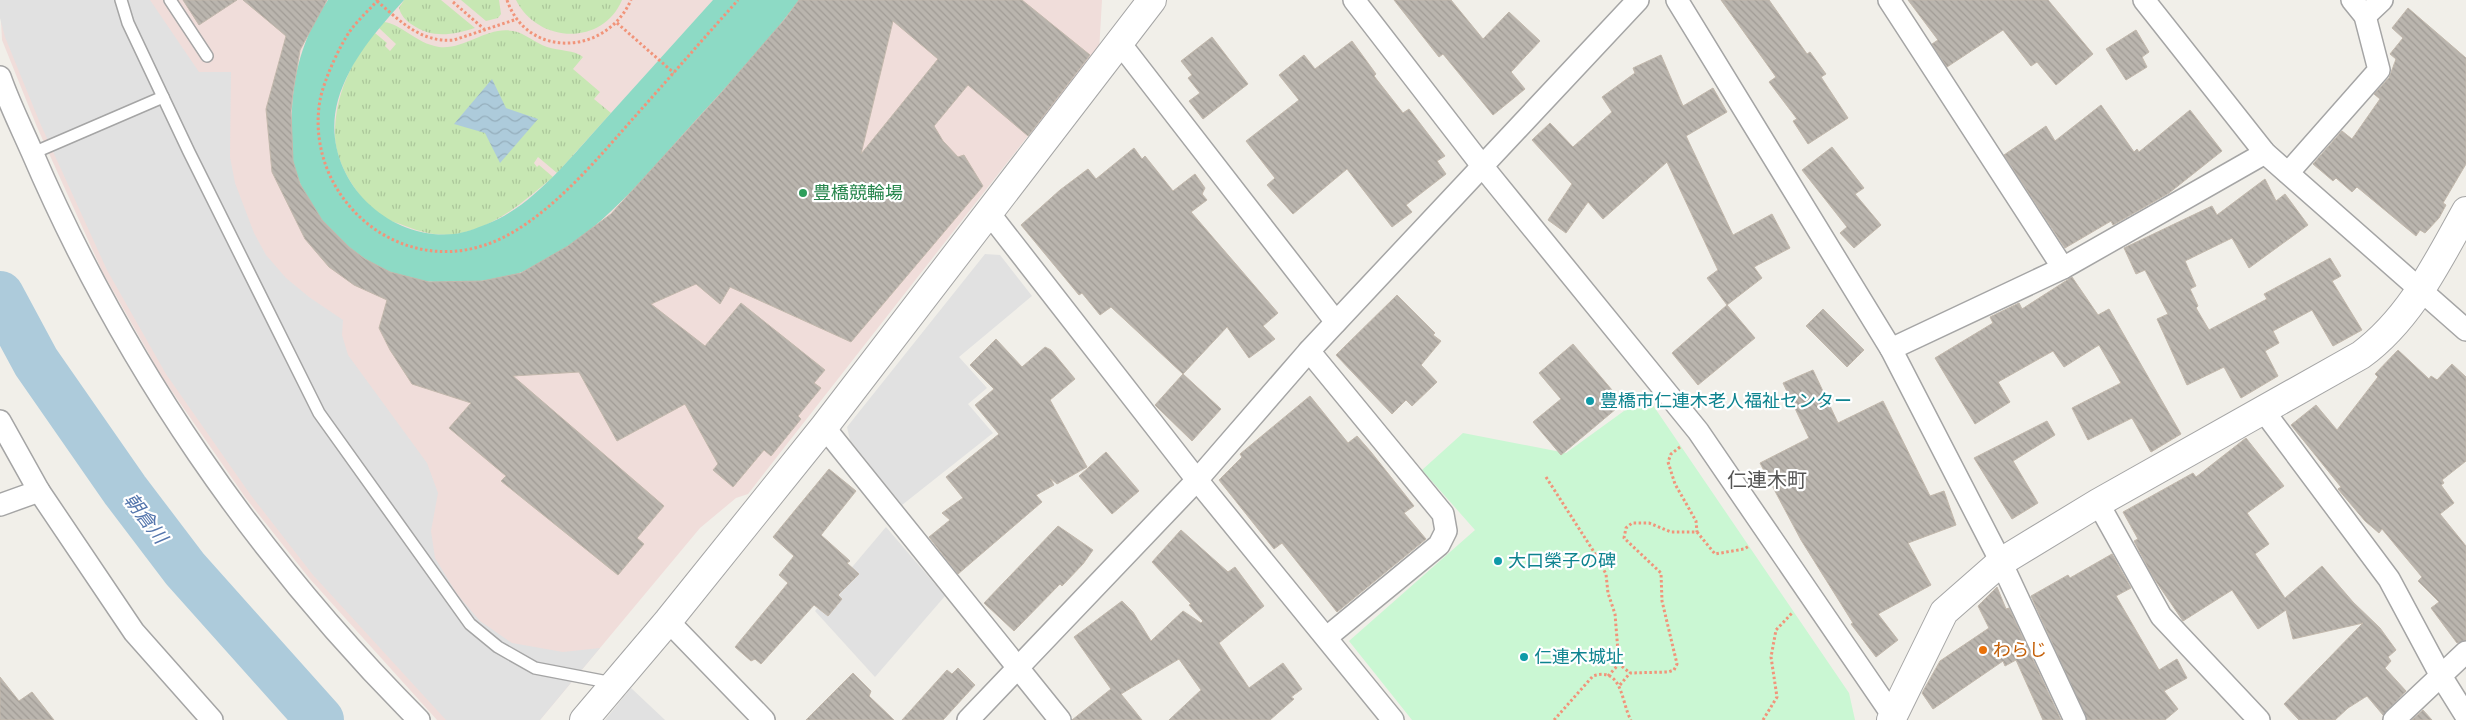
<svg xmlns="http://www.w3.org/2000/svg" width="2466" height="720" font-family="'Noto Sans','Noto Sans JP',sans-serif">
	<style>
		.commercial { fill: #f0ddda }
		.grass { fill: url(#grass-tufts) }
		.park { fill: #caf7d3 }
		.pitch { fill: #8ddac5 }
		.parking { fill: #e1e1e1 }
		.water { fill: url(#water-waves) }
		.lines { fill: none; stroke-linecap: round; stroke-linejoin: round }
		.river { stroke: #adcbdb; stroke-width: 48 }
		.building { fill: url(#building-back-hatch); stroke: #c2b8ac; fill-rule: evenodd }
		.service-casing { stroke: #a5a5a5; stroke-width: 14 }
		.minor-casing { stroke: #a5a5a5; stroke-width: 24 }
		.tertiary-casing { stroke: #a5a5a5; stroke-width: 30 }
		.path { stroke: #f1947a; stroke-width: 3; stroke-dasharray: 2.5 2.5; stroke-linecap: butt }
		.service { stroke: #fff; stroke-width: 11 }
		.minor { stroke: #fff; stroke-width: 21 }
		.tertiary { stroke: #fff; stroke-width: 28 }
		.leisure-dot { fill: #2e9e5b; stroke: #fff; stroke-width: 2 }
		.culture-dot { fill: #0f9aa8; stroke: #fff; stroke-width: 2 }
		.food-dot { fill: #e8710a; stroke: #fff; stroke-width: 2 }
		.labels { text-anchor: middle; stroke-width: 4.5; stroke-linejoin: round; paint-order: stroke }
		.leisure-label { font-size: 18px; fill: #27864d; stroke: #fff; text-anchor: start }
		.culture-label { font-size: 18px; fill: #0d838f; stroke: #fff; text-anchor: start }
		.food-label { font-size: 18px; fill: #c56008; stroke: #fff; text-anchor: start }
		.water-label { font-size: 19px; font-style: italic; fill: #5375ac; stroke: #fff }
		.quarter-label { font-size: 20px; fill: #545454; stroke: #fff }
	</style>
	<defs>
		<pattern id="grass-tufts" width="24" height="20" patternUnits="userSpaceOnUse" patternTransform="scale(1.25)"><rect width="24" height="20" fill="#c7e7b3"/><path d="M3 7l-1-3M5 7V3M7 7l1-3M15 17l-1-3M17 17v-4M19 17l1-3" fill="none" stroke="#abc69a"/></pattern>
		<pattern id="water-waves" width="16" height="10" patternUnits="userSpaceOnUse" patternTransform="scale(1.25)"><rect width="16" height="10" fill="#adcbdb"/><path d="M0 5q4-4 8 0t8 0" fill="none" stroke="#95aebc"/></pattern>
		<pattern id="building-back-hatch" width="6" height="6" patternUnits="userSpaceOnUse" patternTransform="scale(1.25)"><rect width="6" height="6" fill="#bab5ae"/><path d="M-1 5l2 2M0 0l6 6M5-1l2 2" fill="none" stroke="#a09b95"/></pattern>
	</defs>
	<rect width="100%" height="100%" fill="#f1efe9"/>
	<polygon class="commercial" points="0,0 1102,0 1099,52 1028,136 748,494 736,498 700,528 540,720 437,720 309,578 245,497 162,377 103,273 37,127 2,40"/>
	<g class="grass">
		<path d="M404,0H441L475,28C452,35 432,39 411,24C405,20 401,15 399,8Z"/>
		<polygon points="461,0 499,0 501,14 498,18 486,21"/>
		<path d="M516,0H622C602,47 537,43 516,0Z"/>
		<path d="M384,22C402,24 415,43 439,47C465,50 487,26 513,31C525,33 535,43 547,47C559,51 575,50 583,57L573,69L600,92L594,99L611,113L557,173L538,157L534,163L537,167L539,165L553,177C524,201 495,228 456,234C437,237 417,231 400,224C394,222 387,220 382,217C359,200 334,163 335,133C335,97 351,60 375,33L387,43L385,46L390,51L396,44L379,28Z"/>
	</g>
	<polygon class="park" points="1646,395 1849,693 1855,720 1412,720 1349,641 1475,530 1422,470 1463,433 1566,453"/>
	<path class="pitch" d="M328,0H404C377,30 350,60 338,100C318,171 382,241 454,234C464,233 477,228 487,224C532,207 570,158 602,123C639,82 676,41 713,0H799C768,42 732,81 696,120C644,177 595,241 522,272C500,281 473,282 450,282C435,282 419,282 404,277C353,262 306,215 293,162C291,153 292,142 292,133C290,85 300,40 328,0Z"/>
	<g class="parking">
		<polygon points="0,0 150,0 199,72 231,72 230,157 235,183 254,233 266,255 286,278 309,297 343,320 342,335 348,355 427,463 438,493 431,531 435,558 457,594 480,621 512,643 563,652 600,648 540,720 446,720 313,575 250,494 166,374 107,270 40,123 5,37 0,18"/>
		<polygon points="985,254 1000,255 1032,296 959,357 987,388 968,404 993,433 902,505 850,440 847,427"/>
		<polygon points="886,527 945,596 875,677 815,611"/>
		<polygon points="631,688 665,720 666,720 605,720"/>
	</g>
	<polygon class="water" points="492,79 506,108 538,119 500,163 485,133 454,124"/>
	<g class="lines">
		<polyline class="river" points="0,295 36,362 125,490 185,569 320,720"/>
	</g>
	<g class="building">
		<polygon points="183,0 237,0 199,25"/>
		<path d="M243,0H327L300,50L293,92L291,111L293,161L300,184L322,220L349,247L365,259L390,272L429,282L482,281L521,273L568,246L611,214L722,92L785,19L799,0H1022L1090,55L1028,136L968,85L934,126L943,141L958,157L964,155L983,186L851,342L730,287L720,304L696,284L651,304L705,346L741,303L825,370L814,383L821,388L798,416L801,419L771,456L764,450L733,487L713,470L718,464L685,404L617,441L579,372L513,376L664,506L637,538L644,544L618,575L501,481L506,476L449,428L471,403L412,384L390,350L379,328L387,300L354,285L329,267L305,239L272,172L266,109L286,36ZM893,21L938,59L861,154Z"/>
		<polygon points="1394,0 1451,0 1483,39 1509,12 1540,41 1511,72 1525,89 1493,115 1443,54 1439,57"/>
		<polygon points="1721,0 1769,0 1807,54 1810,52 1826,74 1821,77 1848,118 1808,144 1793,121 1797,119 1769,82 1776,77"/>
		<polygon points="1908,0 2048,0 2093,54 2056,85 2037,62 2031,66 2003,30 1947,67 1932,44 1938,40"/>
		<polygon points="2408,8 2466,58 2466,164 2443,203 2446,205 2439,218 2425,233 2420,230 2416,236 2357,187 2352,192 2336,178 2333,181 2313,164 2342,131 2352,139 2380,99 2374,94 2389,78 2396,59 2390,54 2403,38 2392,28"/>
		<polygon points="2136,30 2149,52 2142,57 2147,67 2126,80 2106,49"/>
		<polygon points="1212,37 1248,84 1203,119 1189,101 1200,93 1188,78 1192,75 1181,61"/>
		<polygon points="1352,41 1376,74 1374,76 1403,113 1409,109 1445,156 1437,161 1446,174 1406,205 1412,212 1392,227 1347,169 1293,214 1267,185 1275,178 1246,141 1299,100 1279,75 1304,55 1315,69"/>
		<polygon points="1661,55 1683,106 1713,88 1727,112 1686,136 1733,235 1772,214 1790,248 1754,267 1762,278 1727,305 1707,278 1718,270 1667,162 1603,219 1588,202 1566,233 1548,220 1572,184 1532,140 1550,123 1573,147 1612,112 1602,97 1635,73 1633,68"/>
		<polygon points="2101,105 2134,152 2137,149 2139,152 2190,110 2222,151 2169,193 2113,225 2111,221 2065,248 2004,155 2046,126 2055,141"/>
		<polygon points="1832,147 1864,188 1855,194 1881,225 1854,248 1840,233 1847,227 1802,170"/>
		<polygon points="1134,148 1142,159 1145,156 1173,191 1195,174 1205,188 1202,194 1207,200 1191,212 1278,313 1263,326 1275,339 1249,358 1227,327 1183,374 1111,307 1100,315 1082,293 1079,295 1021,225 1060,190 1088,169 1096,179"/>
		<polygon points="2265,179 2276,201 2285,194 2308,225 2249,268 2232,238 2185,261 2196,286 2190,289 2198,306 2196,308 2209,330 2267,299 2264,294 2330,258 2341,276 2332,281 2362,330 2333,346 2312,310 2273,331 2279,343 2265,351 2278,376 2241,398 2224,367 2187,385 2157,319 2168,314 2145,270 2136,274 2124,248 2212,206 2217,215"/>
		<polygon points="2072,277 2098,315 2109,309 2181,434 2151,452 2132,418 2088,440 2072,408 2121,383 2099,345 2064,367 2053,351 1998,382 2010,402 1975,424 1935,358 1993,323 1990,317 2019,303 2022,309"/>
		<polygon points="1397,295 1435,333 1433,335 1441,341 1421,365 1437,382 1412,406 1406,400 1392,414 1336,355"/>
		<polygon points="1727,305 1755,338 1698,385 1672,353"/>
		<polygon points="1823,309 1864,350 1847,367 1806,326"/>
		<polygon points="996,339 1022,367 1045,347 1051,350 1075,379 1050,400 1087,467 1057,484 1050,478 1054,485 1036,495 1042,502 958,574 929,537 950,520 942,513 963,498 946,477 999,434 975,405 994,389 970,365"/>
		<polygon points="1573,344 1623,403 1561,455 1533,422 1561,399 1539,373"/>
		<polygon points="2398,350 2429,379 2431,376 2437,380 2452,364 2466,377 2466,461 2442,480 2444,483 2441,485 2454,503 2440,514 2466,546 2466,640 2457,643 2431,608 2439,602 2418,581 2422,577 2382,529 2379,533 2365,521 2338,489 2341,487 2291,425 2316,405 2337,430 2378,377 2375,374"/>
		<polygon points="1813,370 1838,423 1883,401 1930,496 1944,491 1956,525 1908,543 1931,585 1878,614 1898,640 1876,657 1851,624 1853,623 1801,540 1760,463 1809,438 1783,383"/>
		<polygon points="1183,374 1221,409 1192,441 1155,405"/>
		<polygon points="1310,396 1348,443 1357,436 1371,452 1414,506 1404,513 1426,539 1337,612 1282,543 1274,549 1219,480 1242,457 1240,454"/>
		<polygon points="2047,421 2055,435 2013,461 2038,503 2012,519 1974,458"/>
		<polygon points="2246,438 2284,486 2247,513 2269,544 2255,554 2285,598 2322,566 2353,602 2380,628 2396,650 2388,657 2391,661 2385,668 2406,691 2383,715 2367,696 2348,708 2335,720 2299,720 2284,704 2363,623 2293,639 2286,610 2258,629 2232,590 2183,621 2153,577 2134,541 2138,539 2123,512 2193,473 2196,477"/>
		<polygon points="1106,452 1139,491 1112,514 1079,476"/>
		<polygon points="829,469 856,491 821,535 850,561 847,563 859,574 838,595 842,599 828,616 814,605 761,664 755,659 751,661 735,647 788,583 779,575 794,556 773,537"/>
		<polygon points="1058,526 1093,550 1083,564 1062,586 1060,584 1014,631 984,603"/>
		<polygon points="1181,530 1228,572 1235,567 1264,606 1219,643 1249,688 1283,663 1302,689 1291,697 1294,699 1270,720 1169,720 1201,690 1179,659 1121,694 1142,720 1072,720 1111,689 1074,637 1122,601 1133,612 1151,641 1183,611 1201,623 1203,621 1189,605 1191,604 1152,562"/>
		<polygon points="2112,554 2131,588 2116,596 2159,670 2177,659 2187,678 2164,691 2178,709 2165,720 2087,720 2031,596 2068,575 2070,578"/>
		<polygon points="1997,587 2006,609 2009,608 2061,720 2043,720 2016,660 2005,666 2003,661 1933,709 1922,693 1940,661 1989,628 1978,606"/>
		<polygon points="958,668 975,685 943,720 902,720 947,670 952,674"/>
		<polygon points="853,673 871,691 869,696 894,720 806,720"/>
		<polygon points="0,677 19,701 32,692 54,720 0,720"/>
		<polygon points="2423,710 2432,720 2412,720"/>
	</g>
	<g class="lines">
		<defs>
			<g id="service">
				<polyline points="121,0 128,23 189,152 319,413 470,624 498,647 535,668 613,683"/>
				<polyline points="170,0 207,56"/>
				<polyline points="33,153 163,97"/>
			</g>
			<g id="minor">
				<polyline points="1354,0 1483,167 1698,431 1893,716"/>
				<polyline points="1677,0 1891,349 2001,562 2075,720"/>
				<polyline points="1889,0 2063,268"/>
				<polyline points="2144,0 2265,153 2466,330"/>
				<polyline points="2365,16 2382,0"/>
				<polyline points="1119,42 1336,322"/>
				<path d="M0,77C9,103 21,127 32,152C123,364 256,557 419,720"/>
				<polyline points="2288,173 2379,70 2365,16 2352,0"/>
				<polyline points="989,213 1197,480 1393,720"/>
				<polyline points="1891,349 2063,268 2265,153"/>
				<polyline points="1309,351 1443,514 1446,531 1439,545 1327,637"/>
				<polyline points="2263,410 2389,579 2441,676 2466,716"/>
				<polyline points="0,421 39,491 134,632 212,720"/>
				<polyline points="824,427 1060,720"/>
				<polyline points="2098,503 2161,616 2259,720"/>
				<polyline points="0,505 39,491"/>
				<polyline points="668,621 764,720"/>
				<polyline points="968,720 1197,480 1309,351 1638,0"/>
				<polyline points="2394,720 2466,652"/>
			</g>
			<g id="tertiary">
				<polyline points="584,720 668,621 824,427 1152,0"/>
				<path d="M1891,720L1944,612L2001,562L2098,503L2361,355C2410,319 2437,263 2466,211"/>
			</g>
		</defs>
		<use href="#service" class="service-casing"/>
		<use href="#minor" class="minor-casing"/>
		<use href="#tertiary" class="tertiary-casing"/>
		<g class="path">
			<path d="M378,0C369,10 358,20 350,31C339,47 324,80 320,100C304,193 393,276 485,245C543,226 598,158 638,113C671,76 704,38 738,0"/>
			<path d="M507,0C527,59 606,56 631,0"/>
			<path d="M377,1C400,21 421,43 454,40L517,19"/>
			<polyline points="453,2 484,29"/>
			<polyline points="617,23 674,73"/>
			<polyline points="1680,447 1671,454 1668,462 1675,484 1696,521 1697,532"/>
			<polyline points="1546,477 1594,552 1606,574 1608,593 1615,614 1619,664"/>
			<polyline points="1608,676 1619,664 1630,673"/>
			<polyline points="1620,685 1630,673 1668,672 1674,670 1677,664 1662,601 1661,573 1624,538 1626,528 1632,523 1649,523 1671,532 1697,532 1715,554 1744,549 1749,546"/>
			<path d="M1554,720L1593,676C1623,666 1621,703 1631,720"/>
			<polyline points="1763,720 1777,697 1771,657 1776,630 1793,612"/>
		</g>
		<use href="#service" class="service"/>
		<use href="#minor" class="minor"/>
		<use href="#tertiary" class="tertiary"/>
	</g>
	<circle class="leisure-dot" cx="803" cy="193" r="5"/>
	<g class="culture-dot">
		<circle cx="1590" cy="401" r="5"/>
		<circle cx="1498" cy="561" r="5"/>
		<circle cx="1524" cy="657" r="5"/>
	</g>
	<circle class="food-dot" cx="1983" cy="650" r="5"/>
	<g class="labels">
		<g class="leisure-label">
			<text x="813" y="199">豊橋競輪場</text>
		</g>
		<g class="culture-label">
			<text x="1600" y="407">豊橋市仁連木老人福祉センター</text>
			<text x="1508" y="567">大口榮子の碑</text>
			<text x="1534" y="663">仁連木城址</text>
		</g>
		<g class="food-label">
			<text x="1993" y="656">わらじ</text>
		</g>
		<g class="water-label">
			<text transform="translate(146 518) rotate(53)" y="7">朝倉川</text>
		</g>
		<g class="quarter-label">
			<text x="1767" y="487">仁連木町</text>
		</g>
	</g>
</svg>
